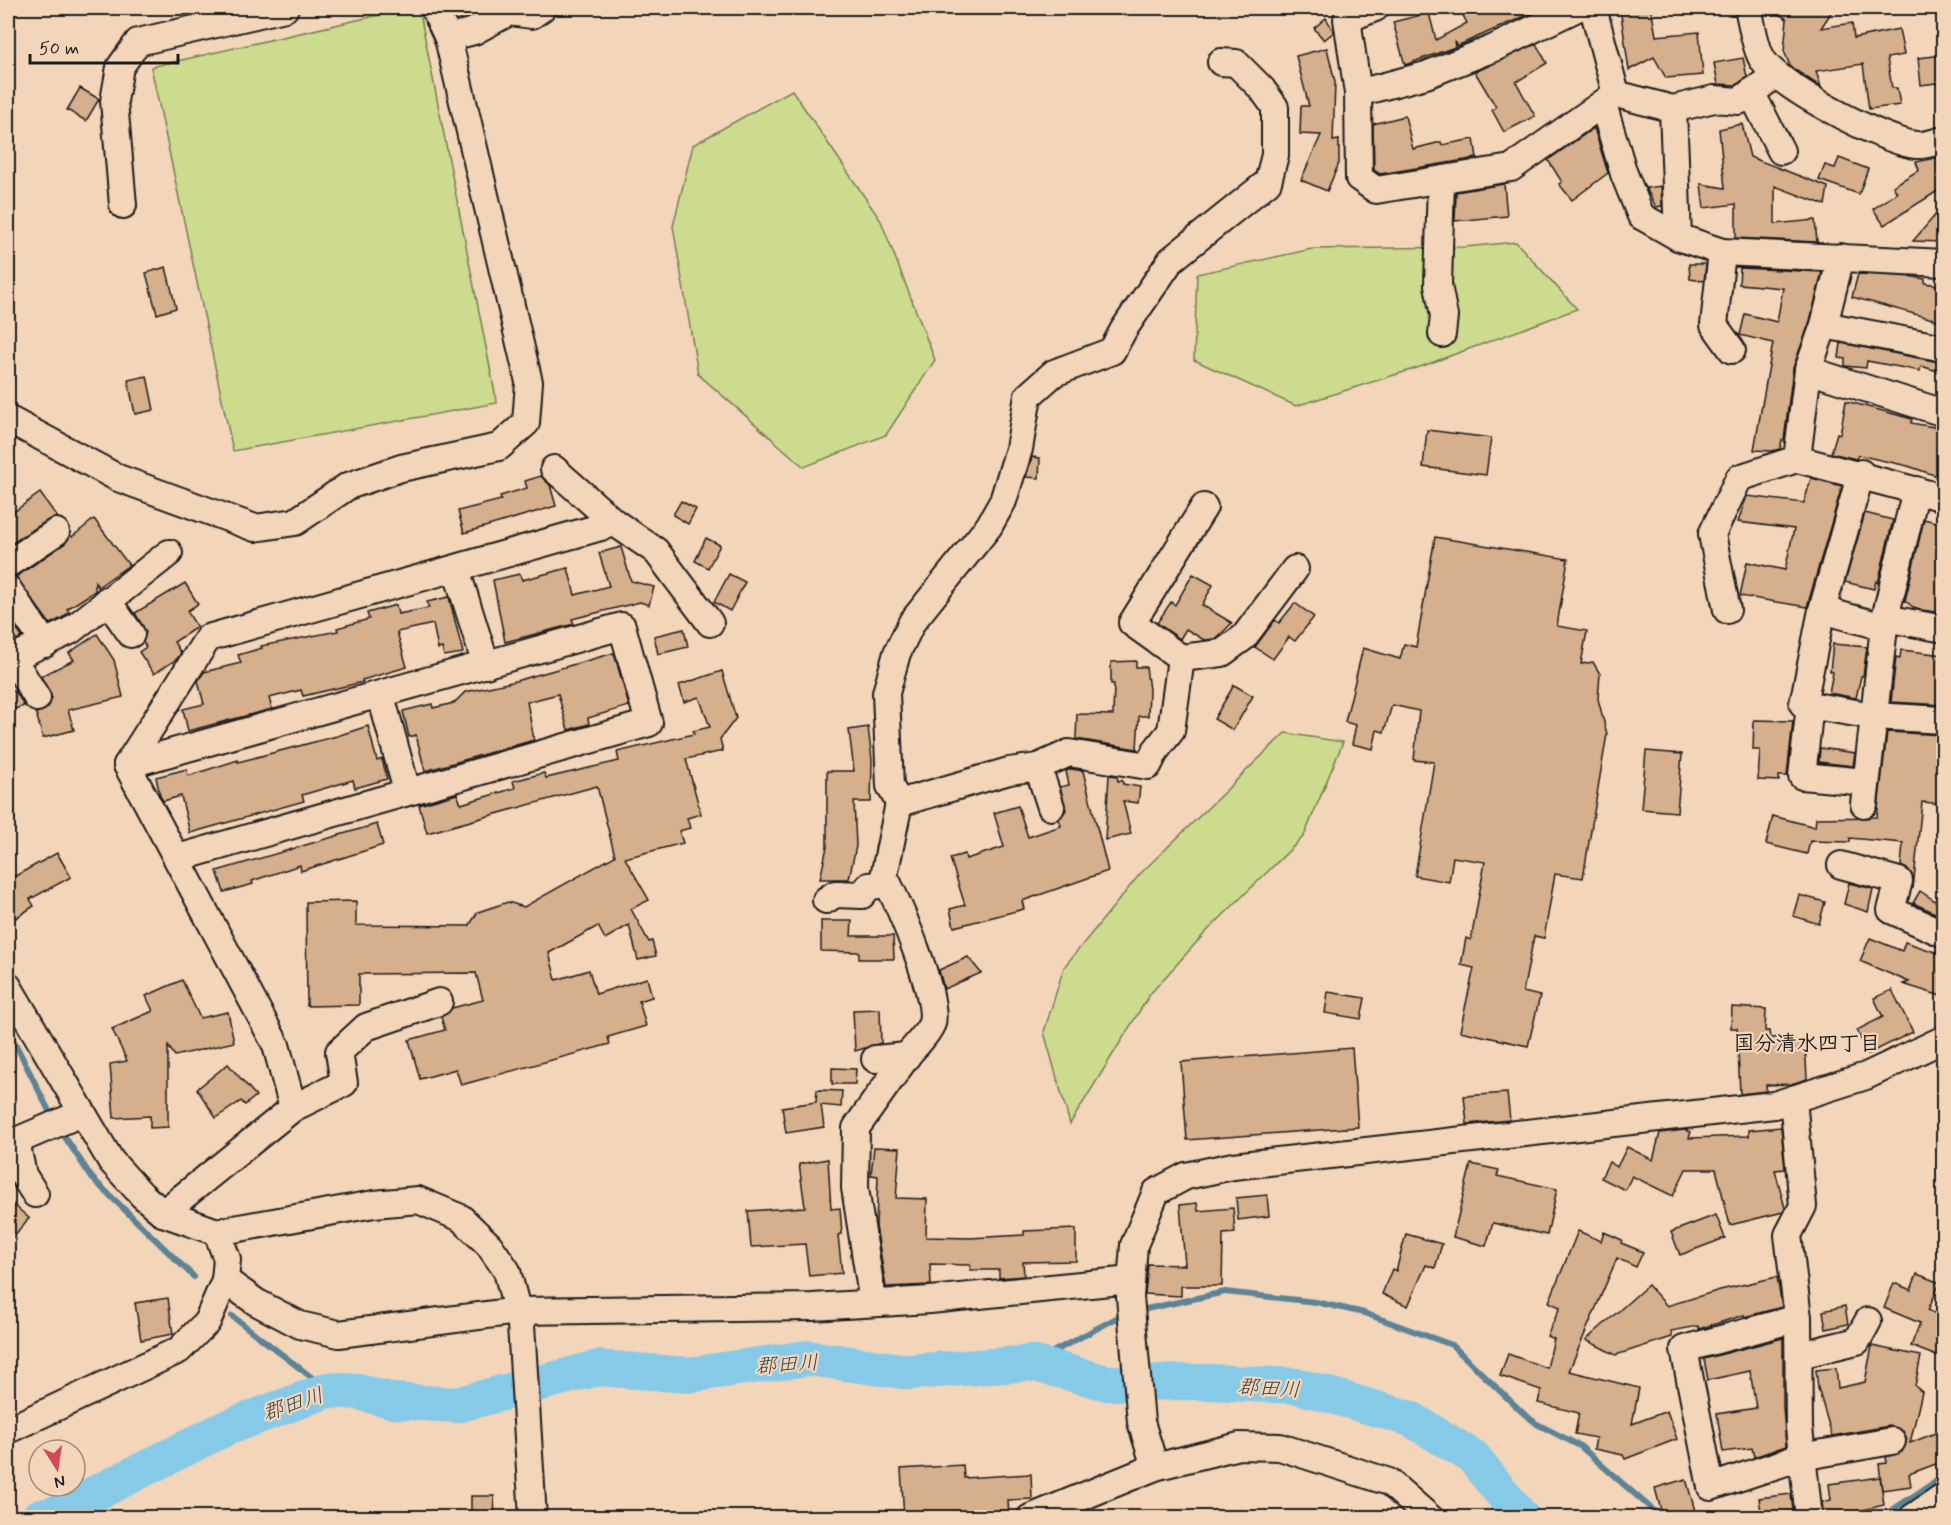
<svg xmlns="http://www.w3.org/2000/svg" width="1951" height="1525" font-family="Mynerve,'Klee One',sans-serif">
	<style>
		.green { fill: #cddb8e; stroke: #747c55; stroke-width: 1.5 }
		.lines { fill: none; stroke-linecap: round; stroke-linejoin: round }
		.stream { stroke: #5c8496; stroke-width: 6 }
		.river { stroke: #87cae8; stroke-width: 36 }
		.building { fill: #d6af8c; stroke: #1c1c1c; stroke-width: 1.5 }
		.minor-casing { stroke: #1c1c1c; stroke-width: 30 }
		.minor { stroke: #f3d5b9; stroke-width: 26 }
		.labels { text-anchor: middle; stroke-width: 4.5; stroke-linejoin: round; paint-order: stroke }
		.neighbourhood-label { font-size: 21px; font-weight: bold; fill: #1c1c1c; stroke: #f3d5b9 }
		.water-label { font-size: 21px; font-style: italic; fill: #37484f; stroke: #f3d5b9 }
	</style>
	<rect width="100%" height="100%" fill="#f3d5b9"/>
	<filter id="ink" filterUnits="userSpaceOnUse"><feTurbulence type="fractalNoise" baseFrequency=".0167" numOctaves="2"/><feDisplacementMap in="SourceGraphic" scale="12" xChannelSelector="R" yChannelSelector="G"/><feConvolveMatrix kernelMatrix="1 2 1 2 8 2 1 2 1" color-interpolation-filters="sRGB"/></filter>
	<g filter="url(#ink)">
		<g class="green">
			<polygon points="410,8 419,8 497,403 233,451 151,67"/>
			<polygon points="792,90 881,221 935,360 886,435 804,467 698,374 673,226 693,145"/>
			<polygon points="1516,242 1577,309 1420,367 1296,406 1194,360 1197,274 1312,249 1465,247"/>
			<polygon points="1285,733 1343,742 1304,836 1205,933 1150,994 1070,1124 1044,1032 1064,967 1140,874"/>
		</g>
		<g class="lines">
			<g class="stream">
				<polyline points="8,1029 53,1119"/>
				<polyline points="59,1128 92,1178 194,1277"/>
				<polyline points="1137,1311 1225,1292 1316,1302 1364,1313 1452,1345 1522,1412 1537,1424 1580,1446 1662,1518"/>
				<polyline points="232,1316 328,1390"/>
				<polyline points="1032,1363 1124,1314"/>
				<polyline points="1880,1518 1944,1476"/>
			</g>
			<polyline class="river" points="38,1518 54,1514 226,1428 328,1390 358,1392 394,1401 456,1405 598,1368 688,1375 808,1358 910,1372 1032,1363 1107,1383 1208,1382 1298,1386 1411,1419 1473,1457 1522,1518"/>
		</g>
		<g class="building">
			<polygon points="1459,8 1543,8 1457,46 1454,41 1455,47 1405,65 1393,22 1429,13 1436,40 1467,23"/>
			<polygon points="1620,8 1651,8 1656,36 1699,32 1703,75 1666,78 1654,57 1629,70"/>
			<polygon points="1769,8 1834,8 1821,28 1852,23 1854,38 1899,29 1904,55 1887,58 1892,88 1897,88 1900,105 1869,109 1863,64 1816,71 1821,87 1795,70 1790,66 1784,51 1787,19"/>
			<polygon points="1326,18 1334,32 1324,40 1314,28"/>
			<polygon points="1536,44 1547,63 1516,82 1535,116 1504,132 1492,110 1496,107 1475,72"/>
			<polygon points="1327,48 1335,82 1333,141 1339,140 1339,163 1327,191 1301,180 1321,135 1300,134 1301,106 1309,106 1296,56"/>
			<polygon points="1944,55 1944,82 1921,85 1918,58"/>
			<polygon points="1743,58 1747,77 1736,85 1718,84 1714,63"/>
			<polygon points="80,88 99,99 86,121 67,110"/>
			<polygon points="1405,116 1413,149 1441,142 1442,145 1474,139 1477,158 1380,174 1374,170 1373,124"/>
			<polygon points="1742,124 1750,157 1828,187 1825,205 1775,186 1775,224 1815,220 1817,242 1736,238 1736,204 1704,208 1701,184 1725,188 1719,129"/>
			<polygon points="1594,128 1608,173 1572,200 1559,184 1562,182 1548,160"/>
			<polygon points="1940,157 1944,167 1944,187 1884,225 1873,209 1897,193 1893,186 1919,170 1916,162"/>
			<polygon points="1839,158 1868,169 1859,194 1819,180 1825,165 1835,168"/>
			<polygon points="1504,184 1507,216 1455,221 1456,192"/>
			<polygon points="1661,186 1662,206 1656,207 1646,188"/>
			<polygon points="1944,205 1944,242 1913,241"/>
			<polygon points="1689,264 1706,264 1704,281 1690,279"/>
			<polygon points="166,267 176,308 157,314 146,273"/>
			<polygon points="1740,268 1822,272 1810,321 1793,368 1784,440 1782,440 1780,449 1772,451 1754,450 1773,343 1740,335 1745,314 1777,322 1783,288 1739,284"/>
			<polygon points="1858,274 1914,277 1925,279 1925,283 1944,286 1944,322 1852,297"/>
			<polygon points="1841,343 1944,363 1944,373 1921,366 1920,371 1867,361 1866,368 1845,366 1845,359 1839,358"/>
			<polygon points="147,376 154,410 135,414 128,380"/>
			<polygon points="1846,401 1912,419 1911,423 1944,429 1944,463 1940,477 1908,466 1858,455 1856,459 1831,453 1837,433 1840,434"/>
			<polygon points="1427,430 1491,438 1486,475 1423,467"/>
			<polygon points="1032,457 1040,458 1039,478 1026,477"/>
			<polygon points="541,476 550,485 556,506 464,533 458,511 501,500 500,496 527,488 525,481"/>
			<polygon points="1811,478 1842,486 1807,607 1740,596 1747,562 1785,570 1794,529 1738,522 1747,496 1804,503"/>
			<polygon points="40,493 58,518 48,520 8,546 8,516"/>
			<polygon points="681,501 696,509 688,524 673,515"/>
			<polygon points="1865,513 1893,520 1878,583 1876,581 1874,589 1845,582"/>
			<polygon points="94,519 129,565 98,587 95,582 95,591 67,609 69,612 62,618 50,624 16,577 64,544 70,534 72,537"/>
			<polygon points="1924,519 1944,524 1941,613 1916,609 1905,601"/>
			<polygon points="1435,537 1568,559 1557,626 1587,631 1581,664 1593,662 1600,674 1598,699 1607,734 1583,878 1555,874 1544,938 1534,936 1523,992 1540,996 1528,1046 1460,1031 1474,968 1461,965 1466,938 1471,940 1485,862 1453,857 1449,882 1415,876 1434,762 1414,760 1419,711 1392,705 1384,732 1377,730 1373,749 1352,744 1356,725 1345,722 1363,648 1400,659 1404,644 1416,647"/>
			<polygon points="706,538 720,545 708,568 695,561"/>
			<polygon points="621,547 631,581 654,587 649,605 640,602 572,619 574,624 505,642 493,580 520,574 522,580 568,568 575,595 609,586 599,553"/>
			<polygon points="729,574 745,582 730,611 714,602"/>
			<polygon points="1193,574 1213,585 1202,605 1232,623 1216,639 1204,640 1186,629 1180,639 1157,623 1171,602 1175,605"/>
			<polygon points="185,583 198,604 187,611 197,627 174,642 181,653 177,659 154,674 139,652 146,647 143,642 146,632 135,613"/>
			<polygon points="449,597 463,653 444,656 442,648 438,649 433,624 397,632 407,667 362,680 363,682 303,696 301,690 269,698 272,709 188,731 183,709 204,704 198,681 204,672 241,663 238,655 262,648 261,646 338,631 337,628 369,619 367,613 396,605 398,614 429,608 427,602"/>
			<polygon points="1295,603 1314,617 1295,641 1289,637 1273,659 1255,647 1275,620 1279,623"/>
			<polygon points="10,619 22,637 8,644 8,621"/>
			<polygon points="684,629 688,647 658,654 654,636"/>
			<polygon points="97,634 114,660 123,697 68,710 74,730 43,738 36,713 45,710 52,698 41,676 74,660 69,653"/>
			<polygon points="1833,644 1867,647 1863,676 1861,676 1856,698 1829,693 1833,672 1830,671"/>
			<polygon points="1901,650 1944,655 1944,705 1891,702 1896,657 1900,658"/>
			<polygon points="614,653 629,706 588,718 589,724 568,730 558,694 527,702 534,740 425,771 416,735 409,737 403,711 432,704 433,708 454,703 465,692 512,682"/>
			<polygon points="1136,661 1136,667 1146,667 1149,690 1148,716 1139,716 1137,749 1076,739 1077,714 1113,715 1114,684 1111,684 1111,662"/>
			<polygon points="722,671 736,718 720,739 723,751 686,759 701,814 687,818 690,828 679,831 683,843 625,858 649,900 631,909 649,942 652,941 656,956 638,960 629,925 605,939 598,926 549,953 556,980 589,970 596,994 647,978 652,997 639,1001 646,1026 608,1037 610,1044 461,1085 456,1069 420,1079 409,1040 445,1030 441,1017 452,1008 483,1000 476,973 359,974 359,1005 307,1006 306,902 356,901 356,925 469,926 478,912 508,902 524,907 615,856 597,786 427,833 419,805 457,794 461,804 515,788 513,781 544,773 546,778 619,761 617,752 694,734 693,731 710,727 699,697 684,702 679,685"/>
			<polygon points="1234,685 1253,696 1233,730 1214,719"/>
			<polygon points="15,690 24,706 8,711 8,695"/>
			<polygon points="1754,720 1793,721 1787,776 1779,776 1779,781 1758,780 1760,750 1753,750"/>
			<polygon points="368,726 377,761 382,759 387,779 355,788 353,780 302,795 304,801 190,833 181,796 163,801 160,796 156,777 187,769 188,776 238,760 238,762 337,736"/>
			<polygon points="868,727 872,760 871,802 854,802 856,846 849,879 820,879 827,847 827,771 854,771 849,730"/>
			<polygon points="1887,732 1944,735 1944,804 1922,802 1913,889 1913,877 1909,870 1901,866 1903,843 1850,838 1850,842 1810,841 1807,854 1766,844 1773,816 1815,827 1816,818 1877,817"/>
			<polygon points="1820,748 1855,753 1853,766 1819,762"/>
			<polygon points="1646,751 1682,754 1677,812 1641,809"/>
			<polygon points="1071,769 1083,771 1108,871 1022,901 1024,909 954,927 950,909 965,905 950,858 965,854 966,859 1004,847 994,813 1018,806 1028,837 1061,826 1059,819 1066,810 1060,787 1069,785 1066,771"/>
			<polygon points="1109,775 1117,776 1118,781 1122,780 1123,784 1140,787 1138,803 1123,801 1131,834 1105,840"/>
			<polygon points="377,824 383,845 301,871 300,865 252,881 253,884 224,892 217,871"/>
			<polygon points="57,853 71,877 30,899 34,906 8,923 8,880"/>
			<polygon points="1849,883 1873,889 1868,912 1844,904"/>
			<polygon points="1920,891 1944,907 1944,917 1913,903"/>
			<polygon points="1799,895 1825,902 1819,924 1793,916"/>
			<polygon points="821,921 852,921 851,936 893,936 894,959 859,959 859,952 821,951"/>
			<polygon points="1870,938 1902,951 1905,942 1944,955 1944,997 1903,984 1909,982 1860,961"/>
			<polygon points="968,957 981,973 944,989 939,970"/>
			<polygon points="182,980 200,1018 228,1012 234,1042 175,1056 168,1046 168,1127 150,1128 150,1116 114,1118 110,1064 127,1061 112,1029 153,1011 146,996"/>
			<polygon points="1892,990 1913,1032 1868,1054 1857,1030 1883,1017 1874,998"/>
			<polygon points="1328,992 1365,998 1361,1019 1325,1013"/>
			<polygon points="1732,1007 1766,1009 1765,1031 1769,1031 1770,1038 1786,1037 1787,1042 1805,1041 1807,1079 1791,1084 1766,1085 1766,1091 1740,1094 1737,1028 1731,1028"/>
			<polygon points="880,1009 881,1043 855,1051 853,1010"/>
			<polygon points="1352,1048 1358,1127 1187,1140 1181,1062"/>
			<polygon points="228,1064 256,1096 245,1105 241,1101 216,1118 197,1089"/>
			<polygon points="832,1068 856,1069 855,1084 832,1084"/>
			<polygon points="817,1090 842,1091 841,1107 821,1105 824,1127 786,1133 782,1107 816,1102"/>
			<polygon points="1507,1093 1510,1120 1467,1124 1464,1096"/>
			<polygon points="1781,1127 1785,1169 1775,1170 1785,1208 1783,1212 1730,1225 1716,1169 1686,1169 1673,1196 1632,1176 1625,1190 1601,1178 1609,1162 1617,1167 1627,1147 1653,1160 1660,1133 1684,1130 1691,1132 1689,1138 1749,1136 1749,1130"/>
			<polygon points="874,1147 900,1148 896,1198 927,1199 926,1237 970,1238 1024,1235 1024,1231 1076,1229 1076,1261 1023,1262 1024,1276 999,1278 999,1270 970,1270 970,1265 930,1264 931,1285 886,1287 876,1226 878,1176 871,1175"/>
			<polygon points="828,1159 831,1209 840,1208 842,1234 838,1235 842,1273 809,1276 805,1244 751,1247 748,1211 805,1207 799,1164"/>
			<polygon points="1471,1164 1499,1170 1497,1176 1557,1189 1547,1235 1493,1223 1486,1246 1453,1237"/>
			<polygon points="1267,1195 1269,1216 1238,1220 1236,1198"/>
			<polygon points="8,1200 29,1218 8,1243"/>
			<polygon points="1197,1203 1198,1211 1233,1208 1235,1233 1223,1234 1222,1286 1181,1286 1181,1296 1145,1294 1148,1264 1185,1265 1180,1205"/>
			<polygon points="1716,1215 1725,1238 1680,1255 1671,1232"/>
			<polygon points="1578,1231 1601,1241 1604,1232 1622,1240 1621,1243 1643,1252 1636,1267 1617,1258 1569,1371 1639,1388 1632,1424 1667,1411 1677,1439 1625,1459 1623,1455 1594,1449 1596,1438 1575,1434 1579,1413 1538,1403 1541,1390 1500,1376 1508,1354 1547,1368 1554,1339 1547,1336 1560,1307 1549,1302"/>
			<polygon points="1406,1234 1442,1244 1435,1268 1426,1265 1408,1306 1382,1294 1392,1269 1396,1271"/>
			<polygon points="1917,1274 1940,1283 1928,1310 1944,1318 1944,1359 1911,1346 1920,1323 1884,1308 1894,1283 1911,1290"/>
			<polygon points="1777,1277 1782,1307 1744,1317 1744,1315 1699,1329 1698,1326 1671,1331 1672,1337 1616,1355 1586,1340 1648,1285 1667,1306 1720,1290"/>
			<polygon points="168,1298 173,1334 141,1340 135,1303"/>
			<polygon points="1845,1306 1848,1324 1826,1329 1823,1311"/>
			<polygon points="1783,1338 1783,1407 1786,1446 1754,1457 1752,1448 1723,1452 1717,1414 1756,1408 1750,1371 1708,1380 1704,1359"/>
			<polygon points="1872,1346 1921,1356 1915,1386 1922,1392 1910,1443 1938,1432 1944,1446 1944,1461 1909,1474 1911,1486 1882,1490 1879,1464 1887,1463 1886,1457 1902,1452 1907,1439 1903,1431 1889,1426 1832,1436 1818,1388 1816,1370 1836,1368 1838,1388 1865,1382"/>
			<polygon points="963,1465 964,1478 1031,1474 1032,1499 1008,1500 1009,1517 904,1518 901,1469"/>
			<polygon points="1880,1477 1884,1505 1854,1512 1855,1518 1824,1518 1822,1502 1831,1500 1829,1484"/>
			<polygon points="1686,1479 1697,1518 1663,1518 1655,1488"/>
			<polygon points="1791,1494 1794,1518 1762,1518 1759,1498"/>
			<polygon points="471,1496 494,1496 495,1518 471,1518"/>
		</g>
		<g class="lines">
			<defs>
				<g id="minor">
					<polyline points="1375,8 1347,19 1358,93 1359,178 1376,190 1511,168 1616,94"/>
					<polyline points="1593,8 1616,94"/>
					<path d="M1748,8C1752,23 1754,43 1761,57C1774,85 1885,142 1916,145C1924,146 1935,142 1944,140"/>
					<polyline points="448,38 474,31 509,12 532,15 542,8"/>
					<polyline points="1751,92 1781,151"/>
					<polyline points="1358,93 1426,75 1494,48 1577,8"/>
					<polyline points="1616,94 1673,109 1714,99 1739,101 1776,75"/>
					<polyline points="1603,104 1624,174 1641,216 1678,237 1722,252 1944,263"/>
					<polyline points="1673,109 1678,237"/>
					<polyline points="1441,180 1438,285 1444,316 1442,334"/>
					<polyline points="123,205 114,101 120,67 138,42 285,8"/>
					<polyline points="1722,252 1714,325 1732,350"/>
					<polyline points="1841,257 1824,325 1808,370 1797,459 1944,498"/>
					<polyline points="1824,325 1944,348"/>
					<polyline points="1808,370 1944,413"/>
					<polyline points="8,419 118,478 255,528 295,522 348,486 401,468 499,447 526,423 529,382 448,38 434,8"/>
					<polyline points="554,469 615,523"/>
					<polyline points="1861,473 1822,610 1803,704 1873,716 1944,720"/>
					<polyline points="1916,490 1885,618 1944,629"/>
					<polyline points="8,564 56,532"/>
					<polyline points="456,569 486,665"/>
					<polyline points="8,589 45,644"/>
					<polyline points="107,600 131,634"/>
					<polyline points="1727,610 1712,534 1739,478 1797,459"/>
					<polyline points="1822,610 1884,627"/>
					<polyline points="1181,658 1222,653 1244,637 1295,569"/>
					<polyline points="13,659 37,698"/>
					<polyline points="8,660 70,631 169,553"/>
					<polyline points="381,696 407,791"/>
					<polyline points="1810,705 1802,776 1866,782"/>
					<polyline points="127,765 622,626 649,723 178,858"/>
					<polyline points="127,765 208,638 615,523 656,551 710,623"/>
					<polyline points="127,765 276,1045 293,1108 163,1213"/>
					<polyline points="1038,767 1051,807"/>
					<polyline points="899,803 890,786 886,693 897,653 912,622 989,526 1003,501 1019,449 1028,396 1054,373 1112,351 1124,329 1171,260 1268,182 1275,155 1275,107 1262,89 1236,63 1221,62"/>
					<polyline points="1864,804 1885,618"/>
					<polyline points="1841,865 1899,881 1891,910 1944,934"/>
					<polyline points="826,900 835,894 862,895 869,886 888,884"/>
					<polyline points="8,986 111,1161 142,1195 163,1213 217,1232 374,1204 418,1200 461,1218 489,1245 507,1271 521,1325 533,1518"/>
					<path d="M907,1056C914,1047 928,1034 932,1023C939,997 898,902 884,876L899,803L1009,771L1038,767L1069,753L1148,766L1156,750L1171,731L1181,658L1132,623L1204,507"/>
					<polyline points="1793,1099 1803,1206 1788,1235 1798,1318 1799,1428 1809,1518"/>
					<polyline points="293,1108 344,1083 339,1052 366,1027 439,1002"/>
					<polyline points="35,1194 23,1175 16,1141 82,1113"/>
					<polyline points="225,1280 256,1302 300,1325 339,1334 518,1311 812,1307 930,1300 1131,1280"/>
					<polyline points="873,1303 855,1188 856,1128 907,1056 875,1059"/>
					<polyline points="1798,1318 1684,1349 1711,1487 1801,1457 1892,1441"/>
					<polyline points="1800,1355 1857,1341 1868,1321"/>
					<polyline points="8,1430 179,1350 207,1322 225,1280 227,1259 217,1232"/>
					<polyline points="1155,1467 1141,1422 1130,1297 1134,1245 1156,1192 1186,1176 1233,1166 1774,1105 1866,1076 1944,1039"/>
					<polyline points="1030,1518 1155,1467 1239,1446 1280,1447 1389,1482 1430,1518"/>
					<polyline points="1912,1518 1944,1496"/>
				</g>
			</defs>
			<use href="#minor" class="minor-casing"/>
			<use href="#minor" class="minor"/>
		</g>
	</g>
	<g class="labels">
		<g class="neighbourhood-label">
			<text x="1807" y="1050">国分清水四丁目</text>
		</g>
		<g class="water-label">
			<text transform="translate(787 1364) rotate(-4)" y="7">郡田川</text>
			<text transform="translate(1269 1388) rotate(3)" y="7">郡田川</text>
			<text transform="translate(293 1404) rotate(-19)" y="7">郡田川</text>
		</g>
	</g>
	<rect width="1951" height="1525" fill="none" stroke="#f3d5b9" stroke-width="30"/>
	<rect x="15" y="15" width="1921" height="1495" fill="none" stroke="#1c1c1c" stroke-width="2" filter="url(#ink)"/>
	<g transform="translate(57 1468) rotate(168)"><circle r="28" fill="#f3d5b9" stroke="#9d8b7a" stroke-width="1.5"/>
	<path d="M0-4.5L10 22L0 15L-10 22Z" fill="#d1495b"/>
	<text y="-9" font-size="16" font-weight="bold" text-anchor="middle" fill="#1c1c1c">N</text>
	</g>
	<path d="M30 54v9h148v-9" fill="none" stroke="#1c1c1c" stroke-width="3"/>
	<text x="39" y="54" font-size="18" fill="#1c1c1c" stroke="#f3d5b9" stroke-width="4.5" paint-order="stroke">50 m</text>
</svg>
